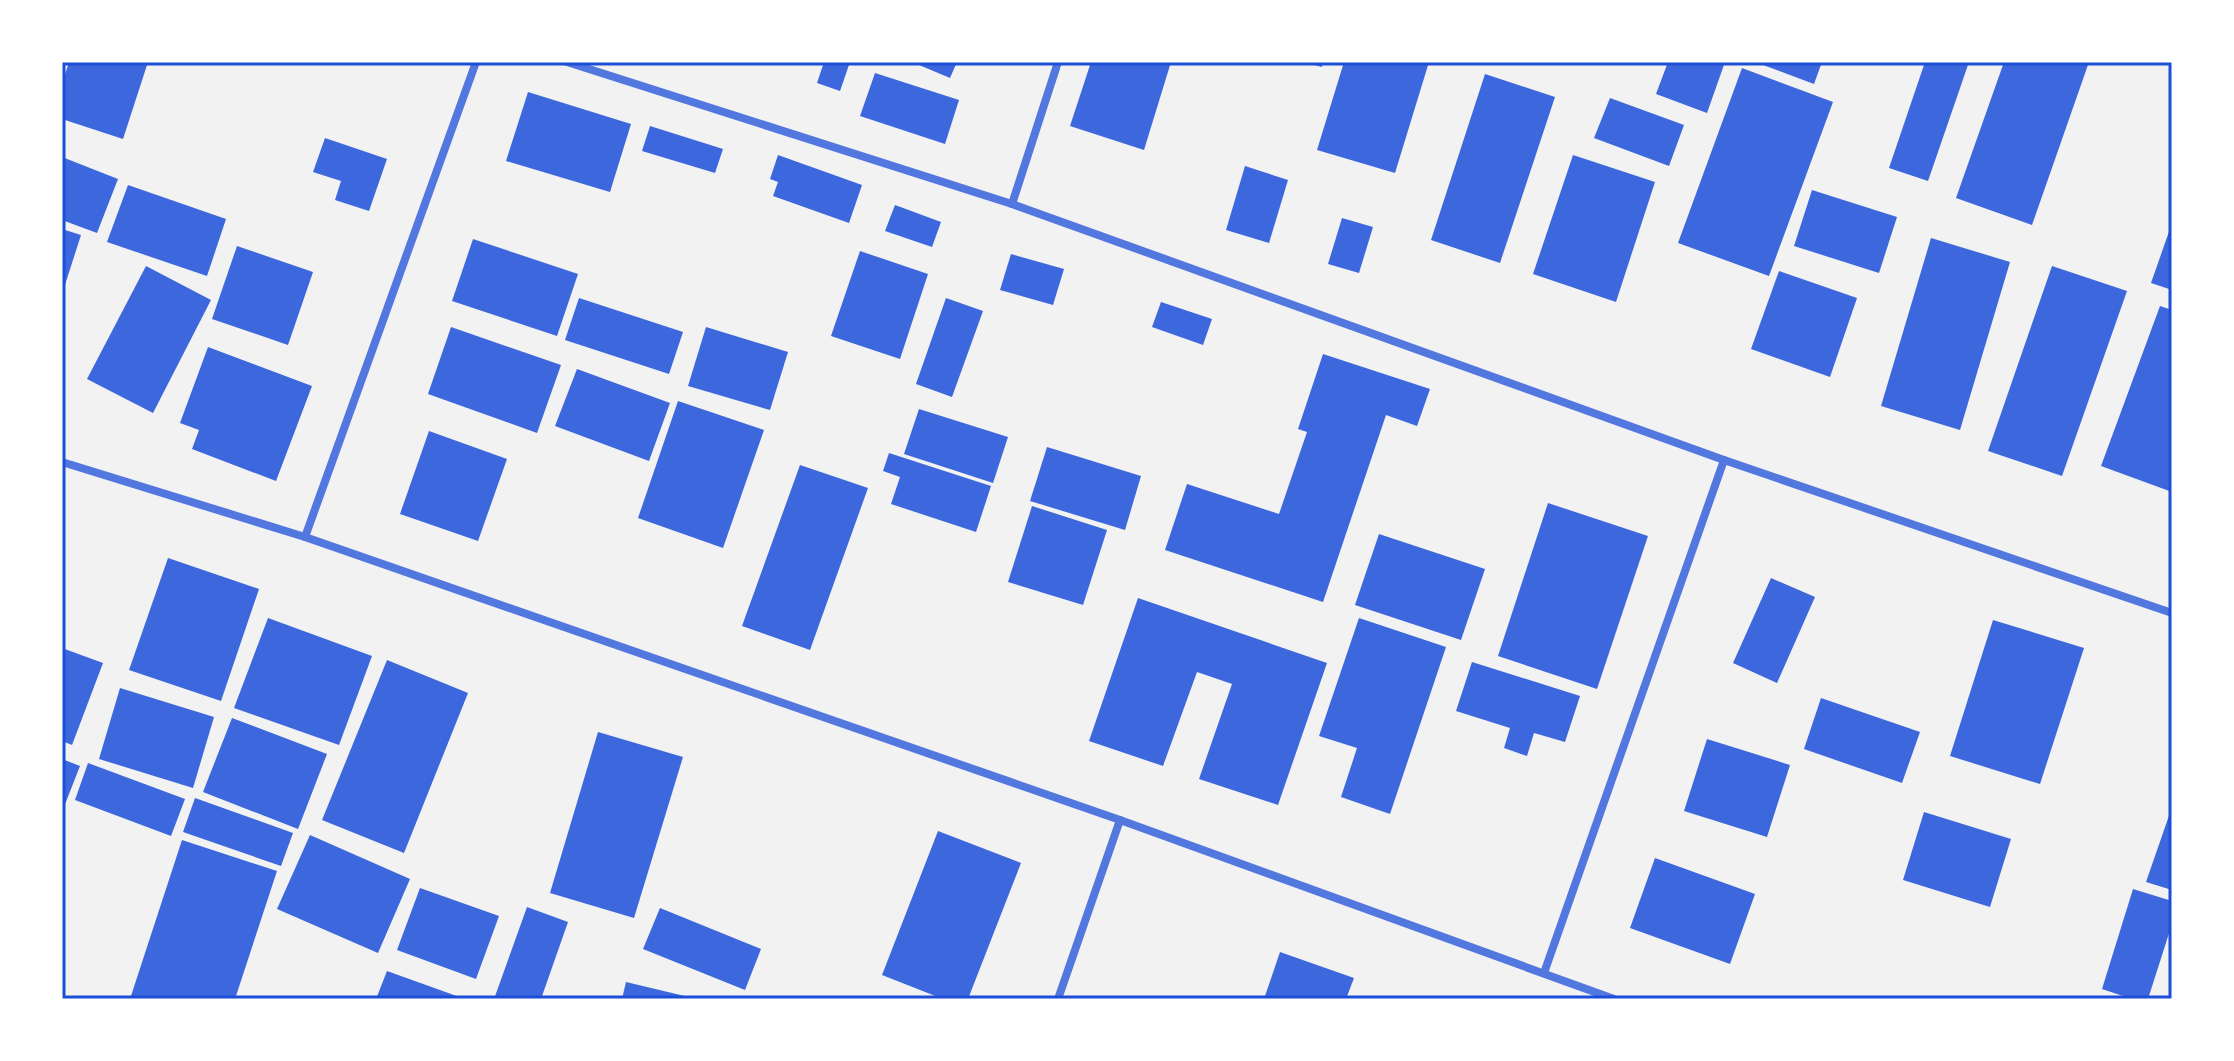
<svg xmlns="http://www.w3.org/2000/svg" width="2234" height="1061" font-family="Lato,sans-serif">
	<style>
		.building { fill: #3d67dc }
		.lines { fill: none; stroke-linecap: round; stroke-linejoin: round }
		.minor { stroke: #5277de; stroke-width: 8 }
		.neatline { fill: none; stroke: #1d4ed8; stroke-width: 3 }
	</style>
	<rect width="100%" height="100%" fill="#f2f2f2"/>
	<g class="building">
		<polygon points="69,62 148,62 123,139 62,119 62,84"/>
		<polygon points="824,62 850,62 840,91 817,83"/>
		<polygon points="912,62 957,62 950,78"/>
		<polygon points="1091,62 1171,62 1144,150 1070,126"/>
		<polygon points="1303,62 1323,62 1322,67"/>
		<polygon points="1344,62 1429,62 1395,173 1317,150"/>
		<polygon points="1668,62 1725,62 1707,113 1656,94"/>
		<polygon points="1755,62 1822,62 1814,84"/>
		<polygon points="1925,62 1969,62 1928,181 1889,168"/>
		<polygon points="2004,62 2089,62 2032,225 1956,198"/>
		<polygon points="1742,68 1833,102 1769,276 1678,243"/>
		<polygon points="875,73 959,100 945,144 860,116"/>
		<polygon points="1485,74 1555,97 1500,263 1431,240"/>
		<polygon points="528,92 631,124 610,192 506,161"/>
		<polygon points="1610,98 1684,125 1669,166 1594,138"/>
		<polygon points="650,126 723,149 715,173 642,151"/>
		<polygon points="325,138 387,159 369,211 335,200 341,181 313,172"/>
		<polygon points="778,155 862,185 849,223 773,196 778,182 770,179"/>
		<polygon points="1573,155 1655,182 1616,302 1533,274"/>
		<polygon points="62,157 118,179 97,233 62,220"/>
		<polygon points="1245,166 1288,180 1269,243 1226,230"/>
		<polygon points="128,185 226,219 207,276 107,242"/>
		<polygon points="1812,190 1897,217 1879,273 1794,246"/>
		<polygon points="895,205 941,222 932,247 885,231"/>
		<polygon points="1342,218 1373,227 1359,273 1328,264"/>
		<polygon points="2172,223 2172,290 2151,283"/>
		<polygon points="62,229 81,235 63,291 62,291"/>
		<polygon points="1931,238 2010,262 1960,430 1881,406"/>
		<polygon points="473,239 578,274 557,336 452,301"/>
		<polygon points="237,246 313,272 288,345 212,319"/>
		<polygon points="860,251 928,274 900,359 831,336"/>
		<polygon points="1011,254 1064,269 1053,305 1000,290"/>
		<polygon points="146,266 211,300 153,413 87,379"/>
		<polygon points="2052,266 2127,291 2062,476 1988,451"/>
		<polygon points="1779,271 1857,298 1830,377 1751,349"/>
		<polygon points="579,298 683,332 669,374 565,340"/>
		<polygon points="946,298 983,311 952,397 916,384"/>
		<polygon points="1161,302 1212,319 1203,345 1152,327"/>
		<polygon points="2160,306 2172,310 2172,492 2101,466"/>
		<polygon points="451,327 561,365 537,433 428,394"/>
		<polygon points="706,327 788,352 770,410 688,386"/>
		<polygon points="208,347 312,386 276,481 192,449 199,430 180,423"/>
		<polygon points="1323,354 1430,389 1417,426 1386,415 1323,602 1165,550 1187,484 1279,514 1307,432 1298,429"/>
		<polygon points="577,369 670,403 649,461 555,426"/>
		<polygon points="678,401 764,430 723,548 638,518"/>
		<polygon points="919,409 1008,437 993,483 904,454"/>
		<polygon points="429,431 507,459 478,541 400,514"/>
		<polygon points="1047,447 1141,476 1125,530 1030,501"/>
		<polygon points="889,453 991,486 976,532 891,504 900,477 883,471"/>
		<polygon points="800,465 868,488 810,650 742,626"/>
		<polygon points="1548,503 1648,536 1597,689 1498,656"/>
		<polygon points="1032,506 1107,530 1083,605 1008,582"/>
		<polygon points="1379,534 1485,569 1461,640 1355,605"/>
		<polygon points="168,558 259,589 221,701 129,670"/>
		<polygon points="1771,578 1815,597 1777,683 1733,663"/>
		<polygon points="1138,598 1327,663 1278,805 1199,779 1232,684 1197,672 1163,766 1089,741"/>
		<polygon points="268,618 372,656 339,745 234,708"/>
		<polygon points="1359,618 1446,647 1390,814 1341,797 1357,748 1319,736"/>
		<polygon points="1993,620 2084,648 2040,784 1950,756"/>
		<polygon points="62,648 103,663 72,745 62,741"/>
		<polygon points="387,660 468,693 404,853 322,820"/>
		<polygon points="1472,662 1580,696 1565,742 1534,733 1527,756 1504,748 1510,728 1456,711"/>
		<polygon points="120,688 214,717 193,788 99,759"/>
		<polygon points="1821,698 1920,732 1902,783 1804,749"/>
		<polygon points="232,718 327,754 298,829 203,792"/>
		<polygon points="598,732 683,757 634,918 550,893"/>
		<polygon points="1707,739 1790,765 1767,837 1684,811"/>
		<polygon points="62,759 80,766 62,812"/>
		<polygon points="88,763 185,799 171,836 75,800"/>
		<polygon points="195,798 293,833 281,866 183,832"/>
		<polygon points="2172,807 2172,890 2146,882"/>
		<polygon points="1924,812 2011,839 1990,907 1903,880"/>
		<polygon points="938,831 1021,863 968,999 943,999 882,975"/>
		<polygon points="310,835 410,879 378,953 277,909"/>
		<polygon points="182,840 277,871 235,999 130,999"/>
		<polygon points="1655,858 1755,894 1730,964 1630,928"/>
		<polygon points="420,888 499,916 476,979 397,950"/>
		<polygon points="2133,889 2172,901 2172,924 2148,999 2132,999 2102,989"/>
		<polygon points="527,907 568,922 541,999 494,999"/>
		<polygon points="660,908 761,949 745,990 643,949"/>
		<polygon points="1280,952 1354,978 1346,999 1264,999"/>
		<polygon points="387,971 465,999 376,999"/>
		<polygon points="626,982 693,998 693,999 622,999"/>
	</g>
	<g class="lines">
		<g class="minor">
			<polyline points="567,62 1012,204 1724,460 2172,613"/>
			<polyline points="1012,204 1058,62"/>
			<polyline points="62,462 305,537 1120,820 1614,999"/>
			<polyline points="305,537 476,62"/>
			<polyline points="1544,973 1724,460"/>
			<polyline points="1058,999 1120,820"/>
		</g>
	</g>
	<rect width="2234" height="1061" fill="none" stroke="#ffffff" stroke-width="128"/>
	<rect x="64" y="64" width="2106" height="933" class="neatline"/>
</svg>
